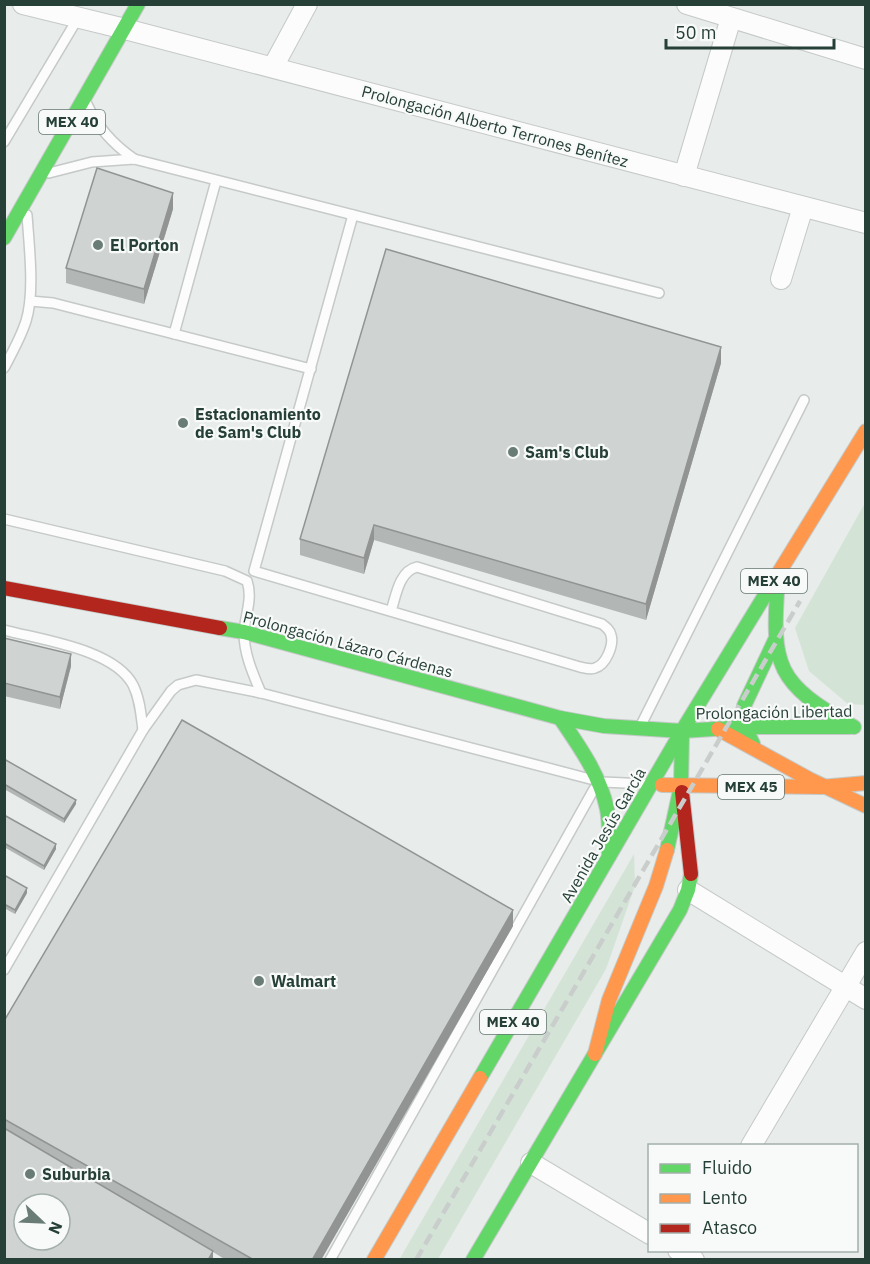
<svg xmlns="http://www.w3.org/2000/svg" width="870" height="1264" font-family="'IBM Plex Sans',sans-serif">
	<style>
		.green { fill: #d3e4d7 }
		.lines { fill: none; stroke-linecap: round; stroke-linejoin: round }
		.lane-casing { stroke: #c5c9c7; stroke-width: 12 }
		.street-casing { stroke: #c5c9c7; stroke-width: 22 }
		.fast-casing { stroke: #c4c9c7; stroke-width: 16 }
		.slow-casing { stroke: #c4c9c7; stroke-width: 16 }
		.jam-casing { stroke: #c4c9c7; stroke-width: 16 }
		.lane { stroke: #fcfcfc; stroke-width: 9 }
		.street { stroke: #fcfcfc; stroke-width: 20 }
		.fast { stroke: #63d668; stroke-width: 14 }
		.slow { stroke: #ff974d; stroke-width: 14 }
		.jam { stroke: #b3261e; stroke-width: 14 }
		.rail { stroke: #c9cdcb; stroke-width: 4.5; stroke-dasharray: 12 6; stroke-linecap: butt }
		.wall { fill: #b2b6b5 }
		.shaded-wall { fill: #919493 }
		.building { fill: #cfd4d2; stroke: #919493; stroke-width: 1.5; fill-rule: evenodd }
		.poi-dot { fill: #6a7c76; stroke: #f7faf8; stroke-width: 2 }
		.labels { text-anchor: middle; stroke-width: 4.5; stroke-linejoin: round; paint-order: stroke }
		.shield { fill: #f7faf8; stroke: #657771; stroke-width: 1.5 }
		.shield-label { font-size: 15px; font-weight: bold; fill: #263f37 }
		.street-label { font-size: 16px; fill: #263f37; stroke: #f7faf8 }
		.poi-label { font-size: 16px; font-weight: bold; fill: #263f37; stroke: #f7faf8; text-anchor: start }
	</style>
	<rect width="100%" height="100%" fill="#e8ecea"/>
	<g class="green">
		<polygon points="865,503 866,705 865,705 848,704 809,671 795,628"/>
		<polygon points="634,854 635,886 606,969 438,1259 399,1260"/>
	</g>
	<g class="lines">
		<defs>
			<g id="lane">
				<path d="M87,104C98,128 113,144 134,159"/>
				<polyline points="4,142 78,18"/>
				<polyline points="49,173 92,162 134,159 659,293"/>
				<path d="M353,215L254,571L580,667C585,668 591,670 595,668C606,665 614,645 611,635C610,630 606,627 602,624L417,567C399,571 396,596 391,611"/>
				<polyline points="30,301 53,303 311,369"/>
				<polyline points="174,334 216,181"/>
				<path d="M4,368C12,353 21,337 26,321C35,293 29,245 27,215"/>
				<path d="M4,519L225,571L247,581C253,599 245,615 244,633C244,654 253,674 261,693"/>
				<path d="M4,630C41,640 114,649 133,685C140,699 141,715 143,730"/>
				<polyline points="641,725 804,400"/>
				<polyline points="603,782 647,784"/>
				<polyline points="4,970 143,730 171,691 178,685 196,680 261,693 590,779"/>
				<polyline points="330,1260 594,789"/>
			</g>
			<g id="street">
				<polyline points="23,4 125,29 866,223"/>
				<polyline points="687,4 866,59"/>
				<polyline points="273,67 307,4"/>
				<polyline points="684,176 731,18"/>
				<polyline points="781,279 803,207"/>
				<polyline points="688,890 866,999"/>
				<polyline points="751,1146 866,952"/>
				<polyline points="531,1163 650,1234"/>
				<polyline points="678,1250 694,1260"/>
			</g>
			<g id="fast">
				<polyline points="4,238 138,4"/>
				<path d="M778,579C771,667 776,683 854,727"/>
				<polyline points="220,628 244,632 560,718 604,726 682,731"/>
				<path d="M560,718C579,746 600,775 607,809C610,824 609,841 609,856"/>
				<polyline points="682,731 745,727 850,727"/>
				<polyline points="753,744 745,727 744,706 776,638"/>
				<polyline points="667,850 681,786 682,734"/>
				<polyline points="480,1078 682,731 770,587"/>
				<polyline points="473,1260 680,910 688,890 691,874"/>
			</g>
			<g id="slow">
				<polyline points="770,587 866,431"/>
				<polyline points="718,729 809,779 866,806"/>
				<polyline points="662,785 821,787 866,783"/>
				<polyline points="595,1054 609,1000 656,886 667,850"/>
				<polyline points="374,1260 480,1078"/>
			</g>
			<g id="jam">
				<polyline points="4,588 220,628"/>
				<polyline points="682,792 691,874"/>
			</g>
		</defs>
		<use href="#lane" class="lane-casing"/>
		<use href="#street" class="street-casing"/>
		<use href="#fast" class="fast-casing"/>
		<use href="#slow" class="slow-casing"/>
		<use href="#jam" class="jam-casing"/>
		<use href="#lane" class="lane"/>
		<use href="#street" class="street"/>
		<use href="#fast" class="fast"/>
		<use href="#slow" class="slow"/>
		<use href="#jam" class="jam"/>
		<polyline class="rail" points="416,1260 800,601"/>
	</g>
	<g class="wall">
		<polygon points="173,209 144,304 66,283 66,268"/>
		<polygon points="721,363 646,620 374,540 364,574 300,555 300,539"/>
		<polygon points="4,638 71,666 60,709 4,696"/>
		<polygon points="4,759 76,804 64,823 4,789"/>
		<polygon points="4,815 56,849 44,870 4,847"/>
		<polygon points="4,875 27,893 15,914 4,908"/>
		<polygon points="513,926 321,1260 226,1260 213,1252 213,1260 4,1260 4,1021"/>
	</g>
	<g class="shaded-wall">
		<polygon points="173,193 173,209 144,304 144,289"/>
		<polygon points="721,347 721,363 646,620 646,604"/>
		<polygon points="374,525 374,540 364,574 364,558"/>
		<polygon points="71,654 71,666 60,709 60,697"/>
		<polygon points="76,800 76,804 64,823 64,819"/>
		<polygon points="56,844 56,849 44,870 44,866"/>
		<polygon points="27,888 27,893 15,914 15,910"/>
		<polygon points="513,910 513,926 321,1260 312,1260"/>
		<polygon points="213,1251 213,1260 208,1260"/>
	</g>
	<g class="building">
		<polygon points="97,168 173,193 144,289 66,268"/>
		<polygon points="386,249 721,347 646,604 374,525 364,558 300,539"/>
		<polygon points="4,638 71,654 60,697 4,683"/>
		<polygon points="182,720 513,910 312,1260 254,1260 4,1119 4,1021"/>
		<polygon points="4,759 76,800 64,819 4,784"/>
		<polygon points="4,815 56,844 44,866 4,843"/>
		<polygon points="4,875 27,888 15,910 4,904"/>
		<path d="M4,1128L213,1251L208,1260H4ZM24,1204H60V1240H24Z"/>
	</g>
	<g class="poi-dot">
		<circle cx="98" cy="245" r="6"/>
		<circle cx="183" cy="423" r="6"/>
		<circle cx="513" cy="452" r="6"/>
		<circle cx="259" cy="981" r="6"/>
		<circle cx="30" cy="1174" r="6"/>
	</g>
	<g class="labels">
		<g class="shield">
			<rect x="39" y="110" width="66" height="24" rx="4.5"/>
			<rect x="741" y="569" width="66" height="24" rx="4.5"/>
			<rect x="718" y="775" width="66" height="24" rx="4.5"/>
			<rect x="480" y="1010" width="66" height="24" rx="4.5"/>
		</g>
		<g class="shield-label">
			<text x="72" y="127">MEX 40</text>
			<text x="774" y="586">MEX 40</text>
			<text x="751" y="792">MEX 45</text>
			<text x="513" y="1027">MEX 40</text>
		</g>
		<g class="street-label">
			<text transform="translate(495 126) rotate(15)" y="6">Prolongación Alberto Terrones Benítez</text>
			<text transform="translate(348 644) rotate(15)" y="6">Prolongación Lázaro Cárdenas</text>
			<text transform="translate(774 712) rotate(-1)" y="6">Prolongación Libertad</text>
			<text transform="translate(603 835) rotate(-60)" y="6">Avenida Jesús García</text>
		</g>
		<g class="poi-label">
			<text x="110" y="251">El Porton</text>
			<text x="195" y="420">Estacionamiento<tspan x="195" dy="18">de Sam's Club</tspan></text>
			<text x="525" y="458">Sam's Club</text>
			<text x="271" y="987">Walmart</text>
			<text x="42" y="1180">Suburbia</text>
		</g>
	</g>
	<rect width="870" height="1264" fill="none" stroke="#263f37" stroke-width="12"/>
	<rect x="648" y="1144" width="210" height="108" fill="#f7faf8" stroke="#a3afab" stroke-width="1.5"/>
	<rect x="660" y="1164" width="30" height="9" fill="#63d668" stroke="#a3afab" stroke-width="1.5"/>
	<text x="702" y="1174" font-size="18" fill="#263f37">Fluido</text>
	<rect x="660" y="1194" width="30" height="9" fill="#ff974d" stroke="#a3afab" stroke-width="1.5"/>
	<text x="702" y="1204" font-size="18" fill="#263f37">Lento</text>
	<rect x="660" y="1224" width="30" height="9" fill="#b3261e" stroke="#a3afab" stroke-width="1.5"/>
	<text x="702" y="1234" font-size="18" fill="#263f37">Atasco</text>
	<g transform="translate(42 1222) rotate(113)"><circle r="28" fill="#f7faf8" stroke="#a3afab" stroke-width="1.5"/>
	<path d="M0-4.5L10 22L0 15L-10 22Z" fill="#6a7c76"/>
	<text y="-9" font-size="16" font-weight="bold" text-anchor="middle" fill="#263f37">N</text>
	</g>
	<path d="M666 39v9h168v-9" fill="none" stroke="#263f37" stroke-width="3"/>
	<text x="675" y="39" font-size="18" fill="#263f37" stroke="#f7faf8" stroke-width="4.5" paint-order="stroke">50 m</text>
</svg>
